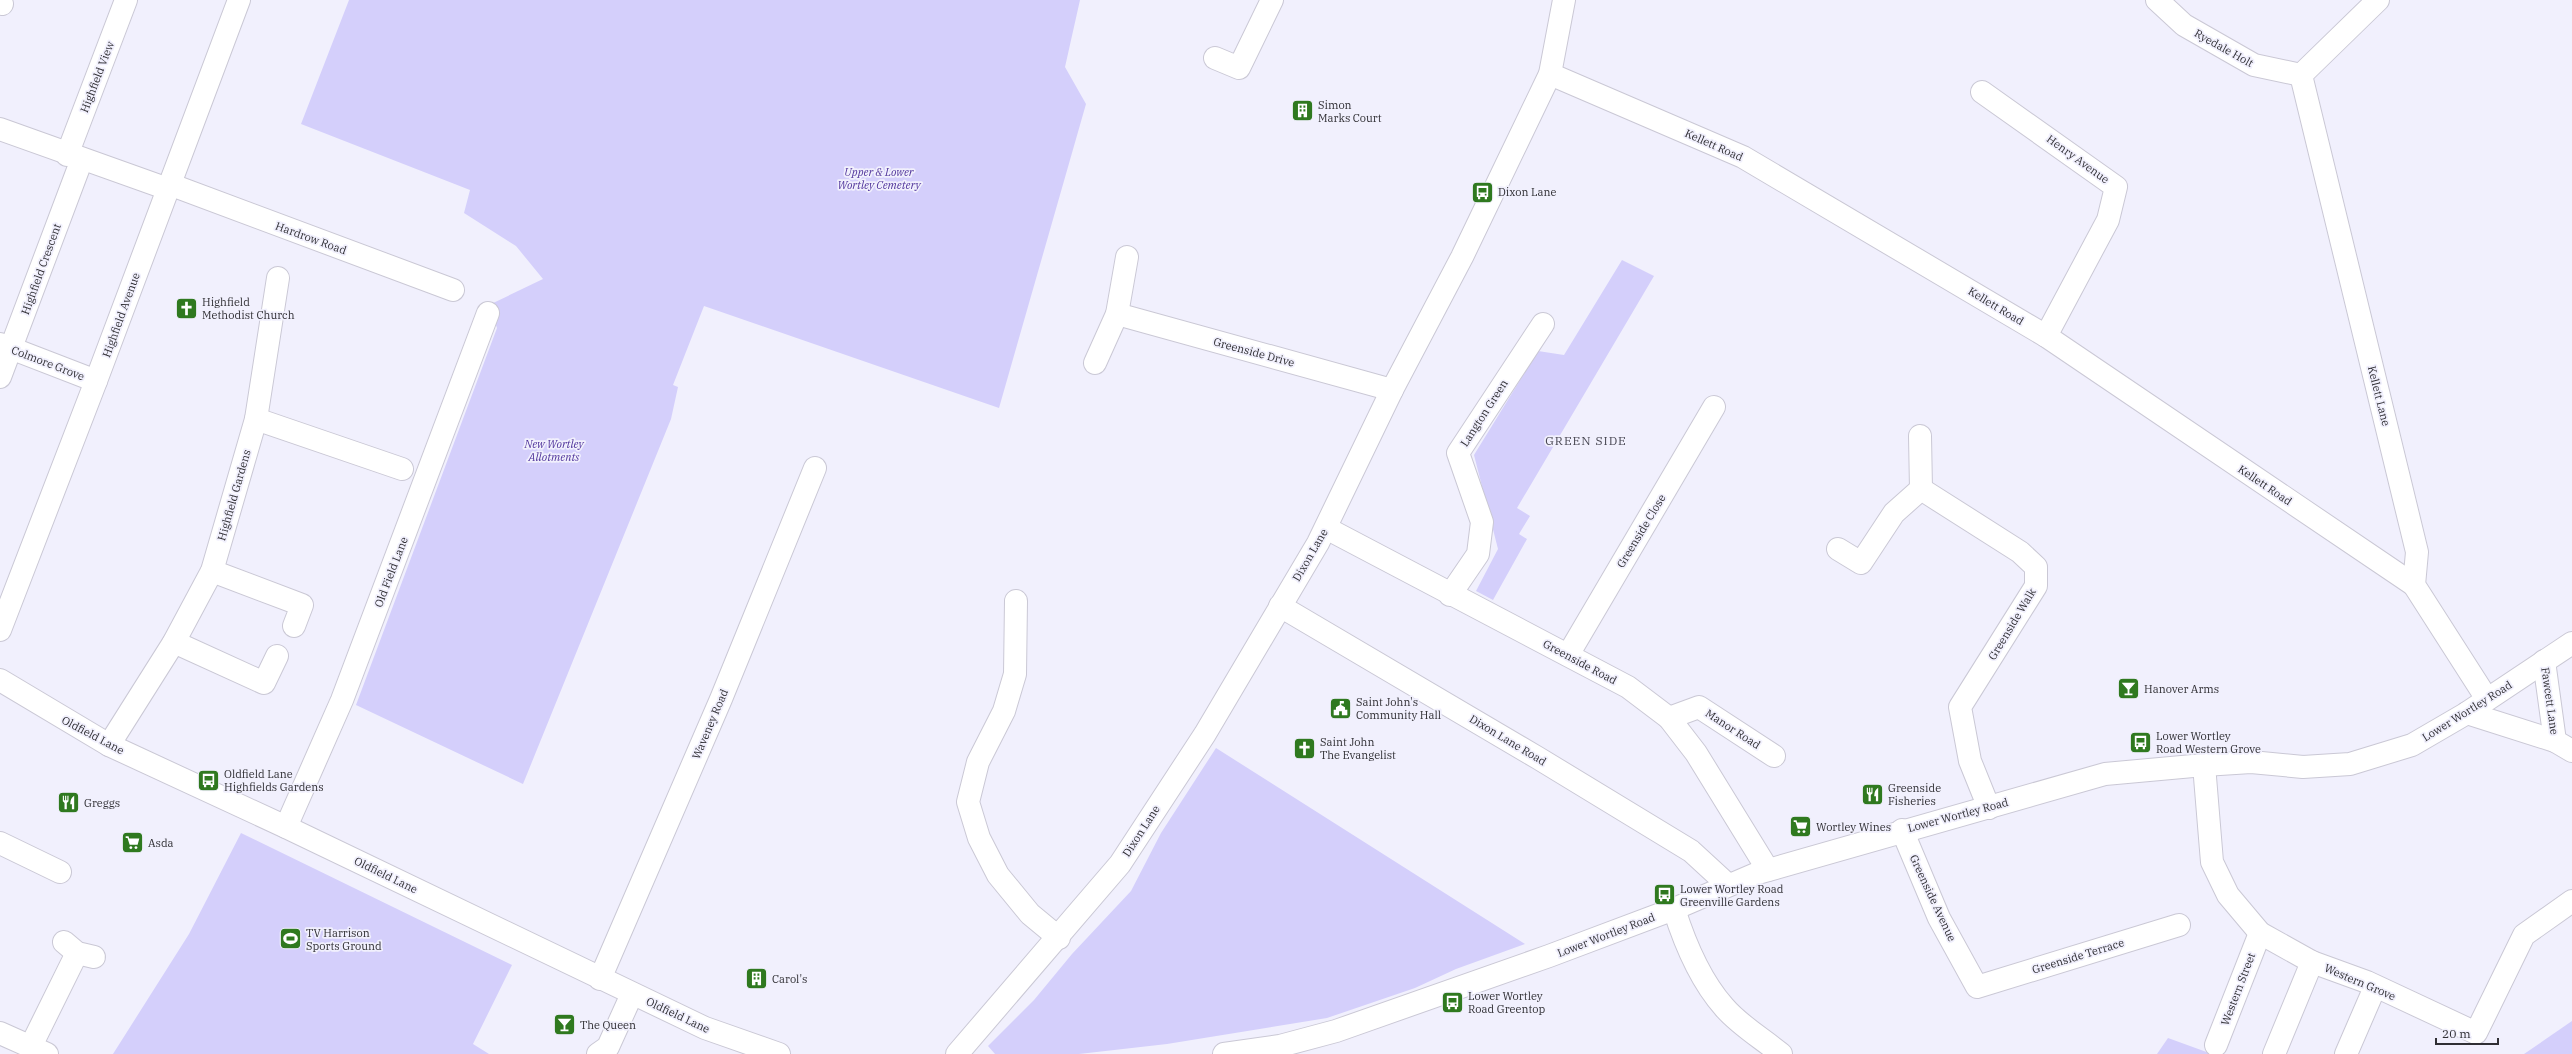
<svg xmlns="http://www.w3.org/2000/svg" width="2572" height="1054" font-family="'IBM Plex Serif',serif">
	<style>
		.green { fill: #d4cffb }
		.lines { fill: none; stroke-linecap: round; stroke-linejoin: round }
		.minor-casing { stroke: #cac8d5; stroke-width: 24 }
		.minor { stroke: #fff; stroke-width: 22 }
		.labels { text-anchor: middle; stroke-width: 3.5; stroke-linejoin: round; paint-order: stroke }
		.street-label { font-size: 11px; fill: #302f34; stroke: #f1f0fd }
		.poi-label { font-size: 11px; fill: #302f34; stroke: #f1f0fd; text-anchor: start }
		.park-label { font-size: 11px; font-style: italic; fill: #50349b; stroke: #f1f0fd }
		.neighbourhood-label { font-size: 12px; letter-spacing: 1px; fill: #484752; stroke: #f1f0fd }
	</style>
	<rect width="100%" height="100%" fill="#f1f0fd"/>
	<g class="green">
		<polygon points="349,0 1080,0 1065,67 1086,104 999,408 704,306 673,385 678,387 671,419 523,784 356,705 497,328 489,305 543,279 516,246 464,213 470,190 301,124"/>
		<polygon points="1622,260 1654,276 1517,508 1530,516 1519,534 1527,539 1493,600 1476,591 1498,549 1474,455 1538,351 1564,355"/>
		<polygon points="1216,748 1525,944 1456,969 1415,988 1327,1018 1167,1044 1079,1054 995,1054 988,1046 1034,1000 1072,954 1131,891 1161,833"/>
		<polygon points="241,833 512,965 473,1044 489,1054 113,1054 189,934"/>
		<polygon points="2572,1021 2572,1054 2524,1054"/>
		<polygon points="2168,1038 2212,1054 2157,1054"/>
	</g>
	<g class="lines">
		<defs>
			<g id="minor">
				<polyline points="2157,0 2184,25 2254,65 2301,75"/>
				<polyline points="0,3 2,4"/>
				<polyline points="1215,58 1239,68 1272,0"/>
				<polyline points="1550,74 1743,157 2046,336 2414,585"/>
				<polyline points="2301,75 2417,552 2414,585 2487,699"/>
				<polyline points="2301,75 2378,0"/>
				<polyline points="1982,92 2116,187 2108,220 2046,336"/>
				<polyline points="0,129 168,189"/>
				<polyline points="67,155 126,0"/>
				<polyline points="169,184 453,290"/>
				<polyline points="1117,314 1392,390"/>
				<polyline points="0,344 96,381"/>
				<polyline points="1095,363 1117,314 1127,257"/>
				<polyline points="0,377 82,159"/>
				<polyline points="256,419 402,469"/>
				<polyline points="1920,436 1921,489"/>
				<polyline points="1326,528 1628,687 1669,718 1696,753 1768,870"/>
				<polyline points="1838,549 1861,563 1894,513 1921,489 2020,552 2036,567 2036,586 1960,707 1970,761 1989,808"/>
				<polyline points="212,571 302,605 294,626"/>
				<polyline points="1450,595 1478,554 1482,522 1458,453 1543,324"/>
				<polyline points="1016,601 1015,674 1004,711 978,762 968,802 979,838 998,875 1030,914 1059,938"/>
				<polyline points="1280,606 1538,758 1691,851 1728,885"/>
				<polyline points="0,630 96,381 239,0"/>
				<polyline points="174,642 264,683 277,656"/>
				<polyline points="1568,655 1714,407"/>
				<polyline points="2544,661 2555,741 2572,751"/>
				<polyline points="0,680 109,745 286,827 705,1028 779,1054"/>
				<polyline points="2467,713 2555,741"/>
				<polyline points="1669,718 1699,707 1774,756"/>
				<polyline points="109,745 174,642 212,571 256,419 278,278"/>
				<polyline points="2204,765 2212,862 2228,895 2260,933 2312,962 2367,982 2476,1033 2524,935 2572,901"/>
				<polyline points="286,827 342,700 488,313"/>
				<polyline points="1902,830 1939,918 1977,987 2179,925"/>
				<polyline points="0,843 60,872"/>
				<path d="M1674,909C1685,944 1700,980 1724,1007C1739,1025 1763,1039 1781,1054"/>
				<polyline points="64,942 77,953 94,957"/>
				<polyline points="600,979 721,699 815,468"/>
				<polyline points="0,1033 47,1054"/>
				<polyline points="2216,1045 2260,933"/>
				<polyline points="31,1046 77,953"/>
				<polyline points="598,1054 608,1047 632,994"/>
				<polyline points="957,1054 1120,864 1205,734 1318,543 1392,390 1462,257 1550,74 1564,0"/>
				<polyline points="1224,1054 1280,1046 1336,1031 1549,956 1674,909 1758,873 2105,774 2204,765 2251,762 2303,767 2350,764 2412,745 2467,713 2572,643"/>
				<polyline points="2274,1054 2312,962"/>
				<polyline points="2346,1054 2375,987"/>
			</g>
		</defs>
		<use href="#minor" class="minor-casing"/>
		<use href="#minor" class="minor"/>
	</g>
	<defs>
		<symbol id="building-square" viewBox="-11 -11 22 22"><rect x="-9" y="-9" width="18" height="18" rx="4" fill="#2f791f" stroke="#f1f0fd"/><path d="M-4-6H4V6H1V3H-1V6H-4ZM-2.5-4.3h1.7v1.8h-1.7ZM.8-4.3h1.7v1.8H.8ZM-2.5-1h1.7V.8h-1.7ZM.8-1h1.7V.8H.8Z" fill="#fff"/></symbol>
		<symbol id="bus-square" viewBox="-11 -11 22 22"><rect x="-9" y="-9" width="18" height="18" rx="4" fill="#2f791f" stroke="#f1f0fd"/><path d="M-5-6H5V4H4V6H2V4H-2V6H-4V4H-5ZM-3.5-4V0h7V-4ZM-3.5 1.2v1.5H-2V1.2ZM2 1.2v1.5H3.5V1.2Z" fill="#fff"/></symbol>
		<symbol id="church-square" viewBox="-11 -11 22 22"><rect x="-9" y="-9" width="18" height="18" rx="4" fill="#2f791f" stroke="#f1f0fd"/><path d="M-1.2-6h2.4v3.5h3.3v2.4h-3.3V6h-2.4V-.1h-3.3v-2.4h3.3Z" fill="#fff"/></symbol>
		<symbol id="bar-square" viewBox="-11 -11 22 22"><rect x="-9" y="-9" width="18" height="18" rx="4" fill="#2f791f" stroke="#f1f0fd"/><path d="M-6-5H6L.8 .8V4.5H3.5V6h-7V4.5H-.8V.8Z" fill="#fff"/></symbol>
		<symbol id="civic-square" viewBox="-11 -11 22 22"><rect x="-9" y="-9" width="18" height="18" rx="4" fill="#2f791f" stroke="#f1f0fd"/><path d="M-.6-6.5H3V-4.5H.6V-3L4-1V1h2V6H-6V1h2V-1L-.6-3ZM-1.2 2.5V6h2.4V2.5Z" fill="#fff"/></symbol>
		<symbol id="restaurant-square" viewBox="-11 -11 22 22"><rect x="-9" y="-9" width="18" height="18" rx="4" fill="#2f791f" stroke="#f1f0fd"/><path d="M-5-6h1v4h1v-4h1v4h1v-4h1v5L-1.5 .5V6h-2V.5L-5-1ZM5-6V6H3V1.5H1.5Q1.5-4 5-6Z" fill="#fff"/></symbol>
		<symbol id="supermarket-square" viewBox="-11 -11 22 22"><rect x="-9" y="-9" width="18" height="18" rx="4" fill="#2f791f" stroke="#f1f0fd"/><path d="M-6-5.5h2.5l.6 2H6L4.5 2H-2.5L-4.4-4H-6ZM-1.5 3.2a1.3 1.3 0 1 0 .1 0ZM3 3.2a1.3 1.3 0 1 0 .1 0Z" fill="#fff"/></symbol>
		<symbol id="stadium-square" viewBox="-11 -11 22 22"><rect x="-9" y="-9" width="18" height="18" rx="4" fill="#2f791f" stroke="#f1f0fd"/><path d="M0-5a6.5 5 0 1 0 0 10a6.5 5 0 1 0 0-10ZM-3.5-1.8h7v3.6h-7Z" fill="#fff"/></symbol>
	</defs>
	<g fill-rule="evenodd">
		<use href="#building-square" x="1290" y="98" width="25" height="25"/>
		<use href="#bus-square" x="1470" y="180" width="25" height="25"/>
		<use href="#church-square" x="174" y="296" width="25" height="25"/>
		<use href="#bar-square" x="2116" y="676" width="25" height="25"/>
		<use href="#civic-square" x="1328" y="696" width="25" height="25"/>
		<use href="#bus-square" x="2128" y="730" width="25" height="25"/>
		<use href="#church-square" x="1292" y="736" width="25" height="25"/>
		<use href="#bus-square" x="196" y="768" width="25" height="25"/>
		<use href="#restaurant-square" x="1860" y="782" width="25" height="25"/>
		<use href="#restaurant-square" x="56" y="790" width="25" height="25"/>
		<use href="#supermarket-square" x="1788" y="814" width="25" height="25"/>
		<use href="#supermarket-square" x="120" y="830" width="25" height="25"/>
		<use href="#bus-square" x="1652" y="882" width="25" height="25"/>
		<use href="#stadium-square" x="278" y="926" width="25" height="25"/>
		<use href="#building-square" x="744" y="966" width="25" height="25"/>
		<use href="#bus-square" x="1440" y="990" width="25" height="25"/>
		<use href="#bar-square" x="552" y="1012" width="25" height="25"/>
	</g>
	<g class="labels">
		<g class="street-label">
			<text transform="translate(2224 48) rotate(29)" y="4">Ryedale Holt</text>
			<text transform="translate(97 77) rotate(-69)" y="4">Highfield View</text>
			<text transform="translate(1714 145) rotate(24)" y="4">Kellett Road</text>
			<text transform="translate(2078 159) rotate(36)" y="4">Henry Avenue</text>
			<text transform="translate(311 238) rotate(20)" y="4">Hardrow Road</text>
			<text transform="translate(41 269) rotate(-70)" y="4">Highfield Crescent</text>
			<text transform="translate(1996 306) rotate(31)" y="4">Kellett Road</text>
			<text transform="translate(121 315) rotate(-70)" y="4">Highfield Avenue</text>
			<text transform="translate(1254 352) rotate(15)" y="4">Greenside Drive</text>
			<text transform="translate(48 363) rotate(21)" y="4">Colmore Grove</text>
			<text transform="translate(2379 396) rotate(76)" y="4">Kellett Lane</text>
			<text transform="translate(1484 413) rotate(-57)" y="4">Langton Green</text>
			<text transform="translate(2265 485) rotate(34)" y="4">Kellett Road</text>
			<text transform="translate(234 495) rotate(-74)" y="4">Highfield Gardens</text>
			<text transform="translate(1641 531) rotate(-59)" y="4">Greenside Close</text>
			<text transform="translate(1310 555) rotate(-60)" y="4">Dixon Lane</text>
			<text transform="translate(391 572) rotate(-69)" y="4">Old Field Lane</text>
			<text transform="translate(2012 624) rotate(-59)" y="4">Greenside Walk</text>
			<text transform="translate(1580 662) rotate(28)" y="4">Greenside Road</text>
			<text transform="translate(2550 701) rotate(82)" y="4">Fawcett Lane</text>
			<text transform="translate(2467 711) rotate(-32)" y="4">Lower Wortley Road</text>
			<text transform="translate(710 724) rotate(-67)" y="4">Waveney Road</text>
			<text transform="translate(1733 729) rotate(33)" y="4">Manor Road</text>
			<text transform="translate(93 735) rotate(28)" y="4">Oldfield Lane</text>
			<text transform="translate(1508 740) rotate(31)" y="4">Dixon Lane Road</text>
			<text transform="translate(1958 815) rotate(-15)" y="4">Lower Wortley Road</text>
			<text transform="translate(1141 831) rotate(-57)" y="4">Dixon Lane</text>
			<text transform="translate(386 875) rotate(26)" y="4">Oldfield Lane</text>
			<text transform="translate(1933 898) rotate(65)" y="4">Greenside Avenue</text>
			<text transform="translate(1606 935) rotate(-21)" y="4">Lower Wortley Road</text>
			<text transform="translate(2078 956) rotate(-17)" y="4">Greenside Terrace</text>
			<text transform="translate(2360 982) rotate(23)" y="4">Western Grove</text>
			<text transform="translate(2238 989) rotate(-69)" y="4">Western Street</text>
			<text transform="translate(678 1015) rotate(25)" y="4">Oldfield Lane</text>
		</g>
		<g class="poi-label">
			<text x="1318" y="109">Simon<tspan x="1318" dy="13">Marks Court</tspan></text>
			<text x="1498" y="196">Dixon Lane</text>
			<text x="202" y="306">Highfield<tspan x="202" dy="13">Methodist Church</tspan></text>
			<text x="2144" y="693">Hanover Arms</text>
			<text x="1356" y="706">Saint John's<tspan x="1356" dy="13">Community Hall</tspan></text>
			<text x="2156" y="740">Lower Wortley<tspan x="2156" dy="13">Road Western Grove</tspan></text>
			<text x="1320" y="746">Saint John<tspan x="1320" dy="13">The Evangelist</tspan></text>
			<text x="224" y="778">Oldfield Lane<tspan x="224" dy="13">Highfields Gardens</tspan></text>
			<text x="1888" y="792">Greenside<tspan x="1888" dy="13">Fisheries</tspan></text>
			<text x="84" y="807">Greggs</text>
			<text x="1816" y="831">Wortley Wines</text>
			<text x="148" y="847">Asda</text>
			<text x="1680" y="893">Lower Wortley Road<tspan x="1680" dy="13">Greenville Gardens</tspan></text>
			<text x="306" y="937">TV Harrison<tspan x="306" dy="13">Sports Ground</tspan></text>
			<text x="772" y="983">Carol's</text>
			<text x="1468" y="1000">Lower Wortley<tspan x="1468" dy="13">Road Greentop</tspan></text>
			<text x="580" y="1029">The Queen</text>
		</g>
		<g class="park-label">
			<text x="879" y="176">Upper &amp; Lower<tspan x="879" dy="13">Wortley Cemetery</tspan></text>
			<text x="554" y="448">New Wortley<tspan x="554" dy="13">Allotments</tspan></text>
		</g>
		<g class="neighbourhood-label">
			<text x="1586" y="445">GREEN SIDE</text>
		</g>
	</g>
	<path d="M2436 1038v6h62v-6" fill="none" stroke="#302f34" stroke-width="2"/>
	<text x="2442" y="1038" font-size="12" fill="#302f34" stroke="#f1f0fd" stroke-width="3" paint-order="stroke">20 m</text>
</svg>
